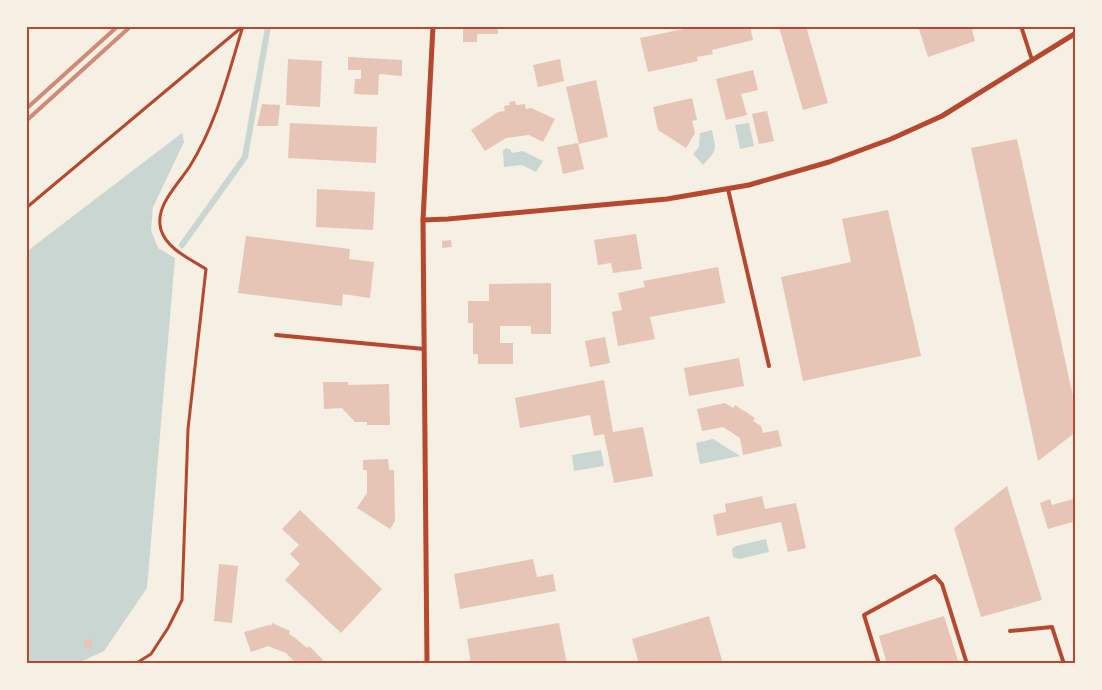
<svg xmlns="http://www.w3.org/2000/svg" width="1102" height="690" font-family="'Titillium Web',sans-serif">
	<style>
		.water { fill: #c9d6d2 }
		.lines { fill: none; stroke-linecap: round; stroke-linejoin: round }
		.stream { stroke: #c9d6d2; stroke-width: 6 }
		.building { fill: #e6c5b7 }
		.path { stroke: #b5482f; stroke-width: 3 }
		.service { stroke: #b5482f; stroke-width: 4 }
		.minor { stroke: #b5482f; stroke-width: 5 }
		.rail { stroke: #cf8b77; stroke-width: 4 }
		.neatline { fill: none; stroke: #b5482f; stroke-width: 2 }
	</style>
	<rect width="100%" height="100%" fill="#f6efe4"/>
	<g class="water">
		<polygon points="749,123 754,146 740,149 735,125"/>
		<path d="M712,130C716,151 718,149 703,165L693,154L699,147L700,133Z"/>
		<polygon points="182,133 184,142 153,207 151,230 158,248 175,258 147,588 104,651 76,664 26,664 26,252"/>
		<polygon points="506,148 510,149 512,153 523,151 543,161 536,172 522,165 504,167 503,151"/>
		<polygon points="713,439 740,456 700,464 696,443"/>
		<polygon points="601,450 604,466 574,471 572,455"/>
		<polygon points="766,539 769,552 739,559 733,557 732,549 736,546"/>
	</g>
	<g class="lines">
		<polyline class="stream" points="182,245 245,157 268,27"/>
	</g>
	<g class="building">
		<polygon points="463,26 498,26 498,34 477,34 477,42 463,42"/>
		<polygon points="698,26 750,26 753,40 712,50 713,54 697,57 698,61 648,72 640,38"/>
		<polygon points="782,26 806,26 828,103 803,110 779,27"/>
		<polygon points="918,26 971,26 975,41 928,57"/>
		<polygon points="348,57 402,60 402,76 379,74 378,95 354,94 355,79 361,79 361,70 348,70"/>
		<polygon points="288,59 322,61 320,107 286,105"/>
		<polygon points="560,59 564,81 538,87 533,65"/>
		<polygon points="753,70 758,90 741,94 747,115 726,120 716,79"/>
		<polygon points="596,80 608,137 579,144 566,87"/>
		<polygon points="692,98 697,120 692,121 695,133 686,148 658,130 653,107"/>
		<polygon points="515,101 516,105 525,104 526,109 531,108 555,119 543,142 529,135 506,138 485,151 471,130 498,112 505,111 504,106 510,105 509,102"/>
		<polygon points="262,104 280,105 278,126 257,126"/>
		<polygon points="767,111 774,141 759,144 752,114"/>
		<polygon points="290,123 377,127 376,163 288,158"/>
		<polygon points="1017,139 1076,410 1076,432 1038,461 971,148"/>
		<polygon points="578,143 584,169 563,174 557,147"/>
		<polygon points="317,189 375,192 373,230 316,227"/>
		<polygon points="888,210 921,356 803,381 781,277 851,262 842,219"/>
		<polygon points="636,234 642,269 613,273 611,263 598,265 594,240"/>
		<polygon points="246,236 350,249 349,259 374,262 370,298 343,294 342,306 238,293"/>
		<polygon points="451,240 452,247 442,248 442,241"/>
		<polygon points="718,267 725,303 650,317 655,339 618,346 612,312 622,310 618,293 645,287 643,281"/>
		<polygon points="551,283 551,334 531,334 531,326 500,326 500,343 513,343 513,364 478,364 478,354 473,354 473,323 468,323 468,301 489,301 489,284"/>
		<polygon points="605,337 610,363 590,367 585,341"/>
		<polygon points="739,358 744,386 689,396 684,368"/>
		<polygon points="604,380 613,432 643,427 653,476 614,483 604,434 594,436 590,415 520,428 515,398"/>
		<polygon points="323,382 348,382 348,385 389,384 390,425 367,425 367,422 355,422 342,408 324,409"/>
		<polygon points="725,403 733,408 735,405 755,418 753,421 761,426 763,433 778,430 782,446 743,455 740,438 723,427 702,431 697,409"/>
		<polygon points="388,459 389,470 394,470 395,521 390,529 357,508 367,493 367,470 363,470 363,460"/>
		<polygon points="1007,486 1042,600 981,617 954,528"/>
		<polygon points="762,496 765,509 796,503 806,548 788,552 781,522 717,536 713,515 726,512 725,504"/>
		<polygon points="1050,499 1052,505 1073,499 1076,507 1076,521 1048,529 1040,503"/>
		<polygon points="300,510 382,589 341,633 285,580 300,564 290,554 299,545 282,529"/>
		<polygon points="533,559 537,577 553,574 556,591 460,609 454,574"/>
		<polygon points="219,564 238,566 232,623 214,621"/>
		<polygon points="709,616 723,664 639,664 632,639"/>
		<polygon points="944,616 959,664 887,664 879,636"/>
		<polygon points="272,623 290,631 289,634 294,637 307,648 309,646 323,660 320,664 297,664 286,653 268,646 251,652 244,632 269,625 271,626"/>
		<polygon points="559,623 567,664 471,664 467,639"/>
		<polygon points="92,639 92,648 84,648 84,640"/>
	</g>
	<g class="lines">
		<g class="path">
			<polyline points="26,208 242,27"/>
			<path d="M135,664L151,654L168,628L182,600L188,429L206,269C190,259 167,249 161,230C154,206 178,185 190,166C217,123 228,74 243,26"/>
		</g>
		<g class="service">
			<polyline points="1021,26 1032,60"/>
			<polyline points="728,189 769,366"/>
			<polyline points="276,335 424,349"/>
			<polyline points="1010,631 1052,627 1064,664"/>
			<polyline points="879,664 864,615 935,576 942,584 967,664"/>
		</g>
		<g class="minor">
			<polyline points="423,220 448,219 667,199 749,185 829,162 891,139 942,116 1076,33"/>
			<polyline points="427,664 423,220 433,26"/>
		</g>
		<g class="rail">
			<polyline points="26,109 118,26"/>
			<polyline points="26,121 131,26"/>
		</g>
	</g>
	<rect width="1102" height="690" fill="none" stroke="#f6efe4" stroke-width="55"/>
	<rect x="28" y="28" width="1046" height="634" class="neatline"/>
</svg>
